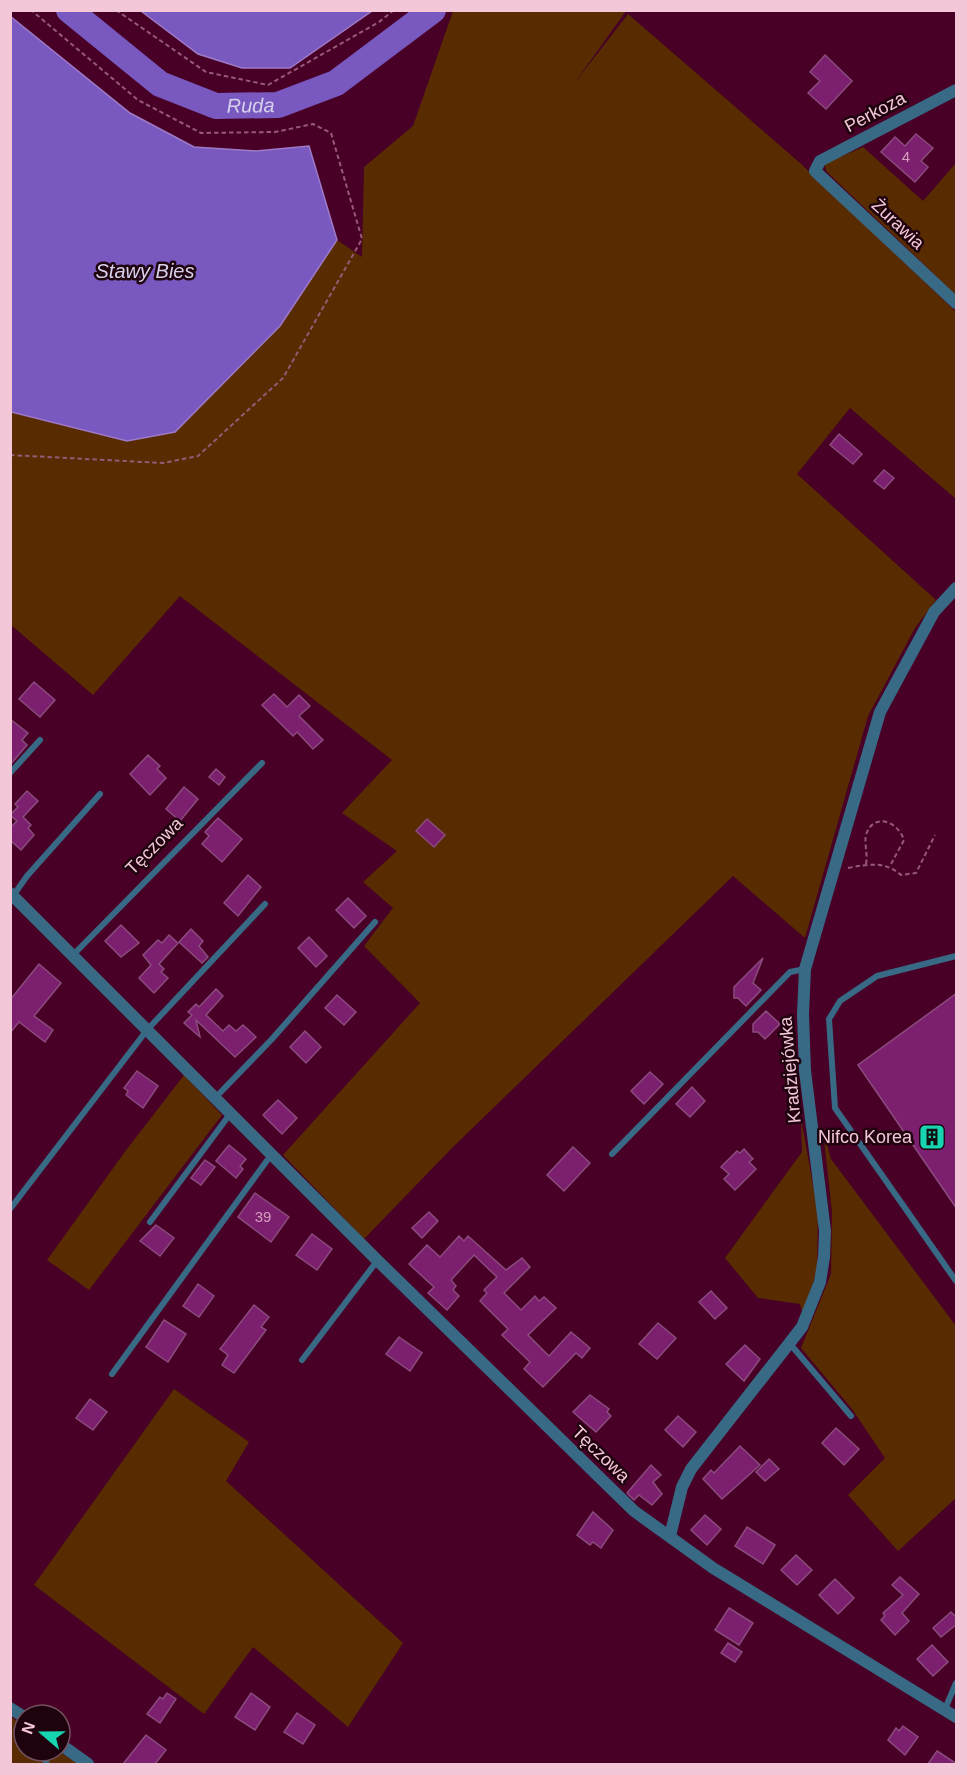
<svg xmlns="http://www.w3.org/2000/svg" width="967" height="1775" font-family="Arial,sans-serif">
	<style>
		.green { fill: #592b01 }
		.water { fill: #7959c0; stroke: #9e7ac7; stroke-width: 1.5 }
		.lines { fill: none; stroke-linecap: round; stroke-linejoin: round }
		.river { stroke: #7959c0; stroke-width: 26 }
		.building { fill: #7c1f6e; stroke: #8a4b7d; stroke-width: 1.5 }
		.path { stroke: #965a77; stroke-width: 2; stroke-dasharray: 4.5 3; stroke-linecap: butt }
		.service { stroke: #386985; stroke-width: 6 }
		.minor { stroke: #386985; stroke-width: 12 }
		.labels { text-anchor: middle; stroke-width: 5; stroke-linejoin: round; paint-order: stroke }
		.number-label { font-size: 15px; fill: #d59dbd }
		.street-label { font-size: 18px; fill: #f3c7d7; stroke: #1e030f }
		.poi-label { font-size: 18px; fill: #f3c7d7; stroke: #1e030f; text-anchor: end }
		.water-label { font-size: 20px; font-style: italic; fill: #d6d0eb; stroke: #1e030f }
	</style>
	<rect width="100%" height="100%" fill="#480027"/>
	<g class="green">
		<polygon points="453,11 626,11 573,85 628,14 800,163 956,312 956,499 850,408 797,474 936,600 915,628 868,716 805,938 733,876 452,1148 364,1239 283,1155 420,1003 364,946 393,908 363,882 397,851 342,813 392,760 180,596 93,695 11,625 10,412 127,441 280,326 337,240 362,257 364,167 413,126"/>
		<polygon points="863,147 923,201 956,163 956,295 827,172 824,164"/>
		<polygon points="184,1075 222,1115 89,1290 47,1260 124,1153"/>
		<polygon points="801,1119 818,1212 817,1270 803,1315 800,1304 758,1298 725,1258 802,1152"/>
		<polygon points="823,1131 831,1159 956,1326 956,1498 898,1551 848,1495 885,1458 852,1409 801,1348 831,1274 832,1212"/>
		<polygon points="174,1389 249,1442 226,1481 403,1643 348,1727 253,1647 204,1714 34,1585"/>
		<polygon points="10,1716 24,1726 24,1751 59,1751 78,1764 11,1764"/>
	</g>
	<g class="water">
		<polygon points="141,11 372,11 290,68 242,68 198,54"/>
		<polygon points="10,16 130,113 194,147 256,151 309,146 337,240 280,326 175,432 127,441 11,412"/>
	</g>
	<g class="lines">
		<path class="river" id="s1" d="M69,10L160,84L216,106L278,105L336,83L433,10"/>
	</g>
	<g class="building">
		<polygon points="825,55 852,81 826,109 808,93 820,81 810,72"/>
		<polygon points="916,134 933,148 921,161 928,167 915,182 881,152 895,137 905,146"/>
		<polygon points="839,434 862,454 853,464 830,445"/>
		<polygon points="884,470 894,478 884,489 874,481"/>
		<polygon points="34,682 55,700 40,717 19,699"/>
		<polygon points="274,694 287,707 299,695 310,706 299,716 323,740 313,749 297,732 293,736 262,705"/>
		<polygon points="10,719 28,733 22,740 27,745 10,765"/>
		<polygon points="148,755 160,766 157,769 166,778 150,795 130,774"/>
		<polygon points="216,769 225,777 219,785 209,777"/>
		<polygon points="184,787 198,799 180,821 166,809"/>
		<polygon points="27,791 38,801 23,817 31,825 28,828 34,835 21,850 10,840 10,828 17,821 10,815 18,807 15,804"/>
		<polygon points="218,818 242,839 222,862 202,844 209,836 205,832"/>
		<polygon points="427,819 445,835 434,847 416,831"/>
		<polygon points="248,875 261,887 238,916 224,903"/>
		<polygon points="348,898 366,916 354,928 336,910"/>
		<polygon points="121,925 139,943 121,957 105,941"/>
		<polygon points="191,929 203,941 199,946 208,957 202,963 179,942"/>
		<polygon points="169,935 178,943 159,964 164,969 161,972 168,978 154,993 139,978 151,965 143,955 158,940 162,943"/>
		<polygon points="309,937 327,956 316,967 298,948"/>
		<polygon points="763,958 753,983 761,990 746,1006 738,998 734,998 734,987"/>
		<polygon points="39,964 61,983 34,1016 53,1030 45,1042 19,1022 10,1033 10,1000"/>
		<polygon points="216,989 223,996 206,1015 223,1031 229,1025 236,1031 243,1025 256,1037 235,1057 196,1020 200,1037 184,1023 192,1015 188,1012 196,1004 199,1007"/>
		<polygon points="957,993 957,1209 858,1065"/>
		<polygon points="337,995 356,1012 344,1025 325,1008"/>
		<polygon points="766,1011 780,1024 765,1039 758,1032 753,1032 753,1024"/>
		<polygon points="305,1031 321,1047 306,1063 290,1047"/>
		<polygon points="137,1071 158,1086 143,1108 126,1095 128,1091 124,1088"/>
		<polygon points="650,1072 663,1084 644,1104 631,1091"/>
		<polygon points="692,1087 705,1101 690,1117 676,1104"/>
		<polygon points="278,1100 297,1118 282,1134 263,1115"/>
		<polygon points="229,1145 246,1159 240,1166 243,1169 236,1178 216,1161"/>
		<polygon points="573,1147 590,1163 564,1191 547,1175"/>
		<polygon points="744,1149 753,1159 749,1162 756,1169 735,1190 724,1179 729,1174 721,1167 737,1151 740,1153"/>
		<polygon points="205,1160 215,1167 201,1185 191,1178"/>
		<polygon points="255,1193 289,1217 271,1242 238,1217"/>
		<polygon points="429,1212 438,1221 422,1238 412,1228"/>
		<polygon points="156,1225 174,1238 160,1256 140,1241"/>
		<polygon points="312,1234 332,1249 317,1270 296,1255"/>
		<polygon points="459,1236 464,1241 468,1236 506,1270 522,1258 530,1267 504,1293 521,1310 535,1296 539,1301 544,1297 556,1308 528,1335 549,1356 571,1332 590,1348 582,1358 576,1353 543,1387 524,1369 530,1362 502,1335 508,1329 480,1301 487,1293 484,1290 497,1277 474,1255 451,1280 456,1286 453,1290 459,1296 447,1310 428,1293 434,1287 409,1264 427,1245 440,1257"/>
		<polygon points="198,1284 214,1296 199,1317 183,1306"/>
		<polygon points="711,1291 727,1308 715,1319 699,1302"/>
		<polygon points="254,1305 269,1317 261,1327 266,1330 234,1373 222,1365 228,1355 220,1349"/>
		<polygon points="164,1320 186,1334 168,1362 146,1347"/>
		<polygon points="658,1323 676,1338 657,1359 639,1344"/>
		<polygon points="399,1337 422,1353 410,1371 386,1354"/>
		<polygon points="745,1345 760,1359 744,1381 726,1364"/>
		<polygon points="590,1395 609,1409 607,1412 611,1416 596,1432 573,1412"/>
		<polygon points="90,1399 107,1412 93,1430 76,1418"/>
		<polygon points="678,1416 696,1432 683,1447 665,1430"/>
		<polygon points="836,1428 859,1449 844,1465 822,1443"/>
		<polygon points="740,1446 760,1465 722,1499 703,1479 711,1470 714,1473"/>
		<polygon points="769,1459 779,1469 765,1481 756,1472"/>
		<polygon points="651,1465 661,1475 653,1482 662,1494 652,1505 639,1495 634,1500 627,1493"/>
		<polygon points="593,1512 613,1530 601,1548 593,1542 590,1545 577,1535"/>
		<polygon points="705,1515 721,1529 707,1545 691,1530"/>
		<polygon points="747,1527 775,1545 763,1564 735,1546"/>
		<polygon points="796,1555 812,1570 797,1585 781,1570"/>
		<polygon points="900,1577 919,1594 902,1613 909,1621 895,1635 881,1620 885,1616 883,1613 903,1595 892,1585"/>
		<polygon points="835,1579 854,1598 838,1614 819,1595"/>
		<polygon points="729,1608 753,1623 739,1645 715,1630"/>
		<polygon points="951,1612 957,1618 957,1624 941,1637 933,1628"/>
		<polygon points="728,1643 742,1652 735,1662 721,1653"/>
		<polygon points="932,1645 948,1662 933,1676 917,1659"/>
		<polygon points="167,1693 176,1699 160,1723 147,1714 160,1697 163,1699"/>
		<polygon points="251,1693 270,1707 255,1730 235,1717"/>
		<polygon points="297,1713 315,1725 303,1744 284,1732"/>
		<polygon points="903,1726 918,1737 905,1755 888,1740 896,1728 899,1731"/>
		<polygon points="146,1735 166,1750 155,1764 123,1764"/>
		<polygon points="937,1751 957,1764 928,1764"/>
	</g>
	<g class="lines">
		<g class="path">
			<polyline points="116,10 206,72 268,85 379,22 394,10"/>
			<polyline points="10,455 163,463 198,456 283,378 362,239 331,133 313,124 275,132 201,133 138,100 31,10"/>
			<path d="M866,864C868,854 864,844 866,835C873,812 898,821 904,840L890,866"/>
			<path d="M848,868C869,864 885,861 901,875L916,873L935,835"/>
		</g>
		<g class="service">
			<polyline points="10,773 40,740"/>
			<polyline points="13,896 27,876 100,794"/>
			<polyline points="73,955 262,763"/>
			<polyline points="956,956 877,976 840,1001 829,1019 835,1108 956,1281"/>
			<polyline points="215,1098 272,1039 375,922"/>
			<polyline points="612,1154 790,972 805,969"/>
			<polyline points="10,1209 147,1030 265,904"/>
			<polyline points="150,1222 230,1114"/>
			<polyline points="791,1345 851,1416"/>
			<polyline points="302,1360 377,1261"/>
			<polyline points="112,1374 271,1155"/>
			<polyline points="945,1709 956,1683"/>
			<polyline points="39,1751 47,1764"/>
		</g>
		<g class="minor">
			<polyline points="956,90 820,161 815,171 956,303"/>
			<polyline points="10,893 377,1260 634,1511 713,1568 956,1717"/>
			<polyline points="670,1536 682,1487 691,1469 802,1327 820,1282 824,1257 825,1231 805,1071 803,1014 805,969 880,712 934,612 956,588"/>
			<polyline points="10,1708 24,1717"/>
			<polyline points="60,1744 88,1764"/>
		</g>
	</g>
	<defs>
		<symbol id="building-square" viewBox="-11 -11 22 22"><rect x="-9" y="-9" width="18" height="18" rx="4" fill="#18d5b2" stroke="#1e030f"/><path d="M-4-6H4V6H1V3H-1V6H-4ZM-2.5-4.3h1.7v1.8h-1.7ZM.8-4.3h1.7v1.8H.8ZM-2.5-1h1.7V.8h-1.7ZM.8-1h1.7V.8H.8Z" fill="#111"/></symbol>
	</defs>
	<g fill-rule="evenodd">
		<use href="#building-square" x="917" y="1122" width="30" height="30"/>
	</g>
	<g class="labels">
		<g class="number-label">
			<text x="906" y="162">4</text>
			<text x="263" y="1222">39</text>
		</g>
		<g class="street-label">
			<text transform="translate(875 112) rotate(-28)" y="6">Perkoza</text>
			<text transform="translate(898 224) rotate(43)" y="6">Żurawia</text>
			<text transform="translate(154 846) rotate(-45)" y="6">Tęczowa</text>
			<text transform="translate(790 1070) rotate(-95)" y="6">Kradziejówka</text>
			<text transform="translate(601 1454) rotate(44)" y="6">Tęczowa</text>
		</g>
		<g class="poi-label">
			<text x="912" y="1143">Nifco Korea</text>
		</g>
		<g class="water-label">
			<text dy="7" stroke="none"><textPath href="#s1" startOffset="212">Ruda</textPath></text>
			<text x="145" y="278">Stawy Bies</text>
		</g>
	</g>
	<rect width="967" height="1775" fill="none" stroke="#f3c7d7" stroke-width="24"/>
	<g transform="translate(42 1733) rotate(290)"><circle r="28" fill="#1e030f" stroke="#73515f" stroke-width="1.5"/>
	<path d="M0-4.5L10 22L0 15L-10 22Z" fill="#18d5b2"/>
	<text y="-9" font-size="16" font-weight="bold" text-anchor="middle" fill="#f3c7d7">N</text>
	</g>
</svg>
